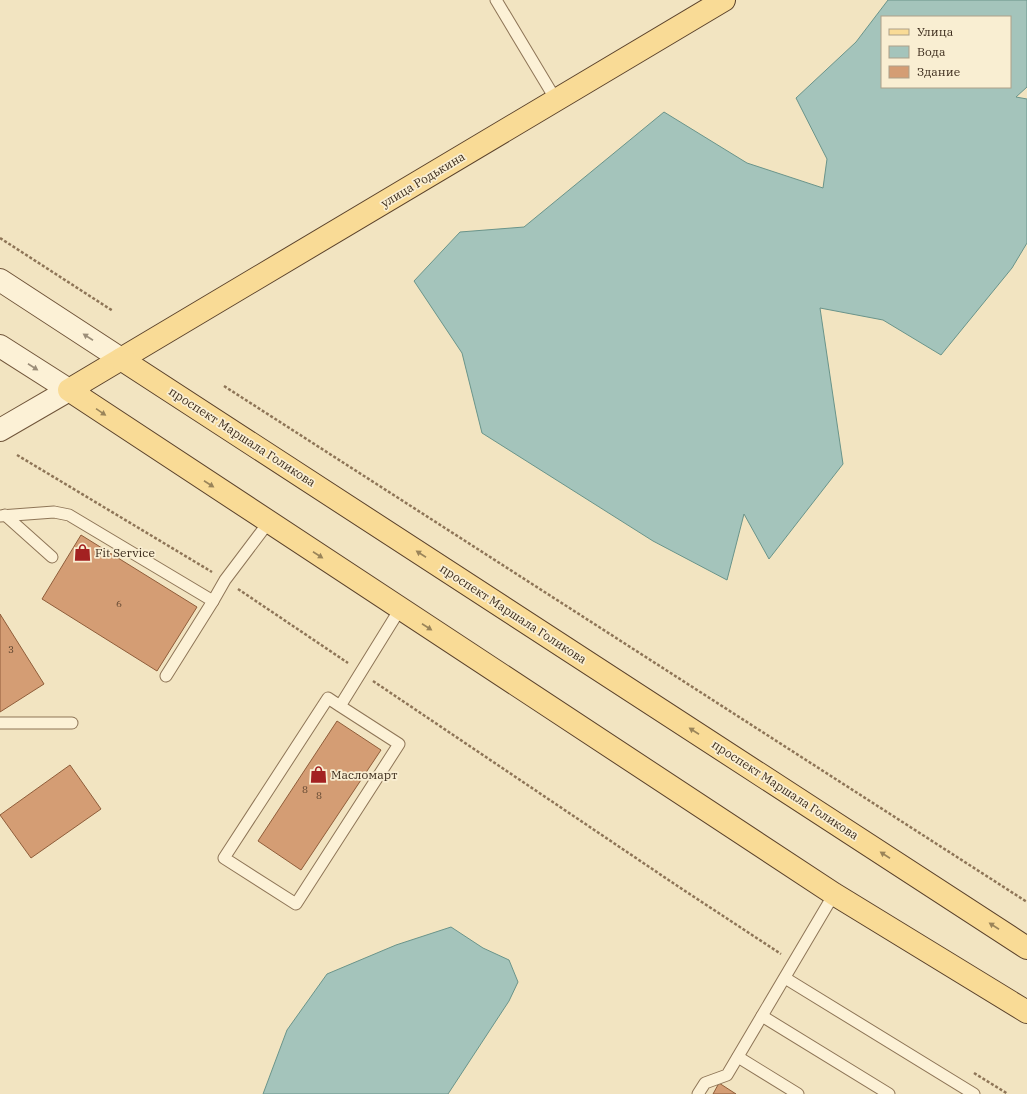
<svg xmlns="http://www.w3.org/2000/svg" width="1027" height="1094" font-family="'IBM Plex Serif',serif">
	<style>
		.water { fill: #a4c4bb; stroke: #6a948a; fill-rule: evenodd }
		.building { fill: #d49d74; stroke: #8f5d3a }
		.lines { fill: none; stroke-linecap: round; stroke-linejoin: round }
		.lane-casing { stroke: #8e7557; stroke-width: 13 }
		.secondary-casing { stroke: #70553a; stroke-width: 24 }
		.primary-casing { stroke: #5b422b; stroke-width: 24 }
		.path { stroke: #8e7557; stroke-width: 2.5; stroke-dasharray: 3 2; stroke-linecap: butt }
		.lane { stroke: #fcf1d6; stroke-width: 11 }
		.secondary { stroke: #fcf1d6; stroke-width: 22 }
		.primary { stroke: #f9db96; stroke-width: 22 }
		.oneway { fill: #9c8e79 }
		.oneway2 { fill: #9a8459 }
		.labels { text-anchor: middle; stroke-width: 3.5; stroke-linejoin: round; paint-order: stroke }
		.number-label { font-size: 10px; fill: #624832 }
		.street-label { font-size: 12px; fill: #3c2c1c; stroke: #f9eed2 }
		.poi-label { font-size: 12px; fill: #3c2c1c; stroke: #f9eed2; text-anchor: start }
	</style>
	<rect width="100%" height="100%" fill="#f2e4c1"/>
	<g class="water">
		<path d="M888,0H1027V87L1016,97L1027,99V243L1012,268L941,355L883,320L820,308L843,464L769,559L744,514L727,580L653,541L482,433L462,353L414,281L460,232L524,227L664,112L747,163L823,188L827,159L796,98L856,42ZM882,17H1010V87H882Z"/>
		<polygon points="451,927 483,948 509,960 518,982 509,1001 448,1094 263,1094 287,1030 327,974 396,945"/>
	</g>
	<g class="building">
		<polygon points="81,535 197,607 157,671 42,599"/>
		<polygon points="0,614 44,684 0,712"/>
		<polygon points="337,721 381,750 301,870 258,841"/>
		<polygon points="70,765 101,809 31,858 0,815"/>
		<polygon points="719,1083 736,1094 713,1094"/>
	</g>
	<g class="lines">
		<defs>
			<g id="lane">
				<polyline points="496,0 556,100"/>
				<polyline points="5,515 52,557"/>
				<polyline points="0,516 54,512 69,515 213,601 166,676"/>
				<polyline points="213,601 225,580 268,523"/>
				<polyline points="340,706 399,744 296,904 224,858 328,698 340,706 400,609"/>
				<polyline points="0,723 72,723"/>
				<polyline points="785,978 974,1094"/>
				<polyline points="762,1016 889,1094"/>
				<polyline points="738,1057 798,1094"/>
				<polyline points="698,1094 705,1083 727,1075 834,894"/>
			</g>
			<g id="secondary">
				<polyline points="0,280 121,359"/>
				<polyline points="0,346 69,390 0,430"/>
			</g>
			<g id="primary">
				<polyline points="724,0 69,390 834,894 1027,1012"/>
				<polyline points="121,359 1027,948"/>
			</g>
		</defs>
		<use href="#lane" class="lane-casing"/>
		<use href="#secondary" class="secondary-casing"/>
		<use href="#primary" class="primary-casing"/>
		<g class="path">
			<polyline points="0,238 113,311"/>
			<polyline points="224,386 1027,902"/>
			<polyline points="17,455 212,572"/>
			<polyline points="238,589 348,663"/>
			<polyline points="373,681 679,887 781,954"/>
			<polyline points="974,1073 1008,1094"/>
		</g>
		<use href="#lane" class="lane"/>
		<use href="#secondary" class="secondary"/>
		<use href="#primary" class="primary"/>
	</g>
	<defs><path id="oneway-solid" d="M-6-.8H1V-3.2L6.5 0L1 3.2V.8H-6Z"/></defs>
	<g class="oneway">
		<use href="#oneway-solid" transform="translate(88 337) rotate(-147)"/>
		<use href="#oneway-solid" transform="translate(33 367) rotate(33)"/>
	</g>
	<g class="oneway2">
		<use href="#oneway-solid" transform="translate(101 412) rotate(34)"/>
		<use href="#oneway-solid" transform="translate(209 484) rotate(33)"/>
		<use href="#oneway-solid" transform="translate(421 554) rotate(-147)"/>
		<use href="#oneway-solid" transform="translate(318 555) rotate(33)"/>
		<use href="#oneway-solid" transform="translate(427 627) rotate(33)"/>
		<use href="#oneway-solid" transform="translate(694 731) rotate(-147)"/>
		<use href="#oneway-solid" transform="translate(885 855) rotate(-147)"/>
		<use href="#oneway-solid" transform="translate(994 926) rotate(-147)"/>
	</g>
	<defs>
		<symbol id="shop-bare" viewBox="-9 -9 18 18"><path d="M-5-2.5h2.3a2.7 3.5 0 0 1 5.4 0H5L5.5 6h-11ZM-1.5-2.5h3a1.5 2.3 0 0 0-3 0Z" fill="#a32121" stroke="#f9eed2" stroke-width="2.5" paint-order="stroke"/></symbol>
	</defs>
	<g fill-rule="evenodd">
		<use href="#shop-bare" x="70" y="540" width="25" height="25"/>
		<use href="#shop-bare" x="306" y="762" width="25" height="25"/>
	</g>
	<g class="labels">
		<g class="number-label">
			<text x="119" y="607">6</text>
			<text x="11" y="653">3</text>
			<text x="305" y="793">8</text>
			<text x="319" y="799">8</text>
		</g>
		<g class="street-label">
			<text transform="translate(423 180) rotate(-31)" y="4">улица Родькина</text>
			<text transform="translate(242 437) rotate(33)" y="4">проспект Маршала Голикова</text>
			<text transform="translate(513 614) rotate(33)" y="4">проспект Маршала Голикова</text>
			<text transform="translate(785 790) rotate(33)" y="4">проспект Маршала Голикова</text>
		</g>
		<g class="poi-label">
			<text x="95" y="557">Fit Service</text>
			<text x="331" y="779">Масломарт</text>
		</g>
	</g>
	<rect x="881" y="16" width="130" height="72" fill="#f9eed2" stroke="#ada089"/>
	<rect x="889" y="29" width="20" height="6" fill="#f9db96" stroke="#ada089"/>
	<text x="917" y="36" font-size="12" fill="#3c2c1c">Улица</text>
	<rect x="889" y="46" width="20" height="12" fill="#a4c4bb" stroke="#ada089"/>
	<text x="917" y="56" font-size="12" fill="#3c2c1c">Вода</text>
	<rect x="889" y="66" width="20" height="12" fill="#d49d74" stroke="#ada089"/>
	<text x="917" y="76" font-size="12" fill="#3c2c1c">Здание</text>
</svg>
